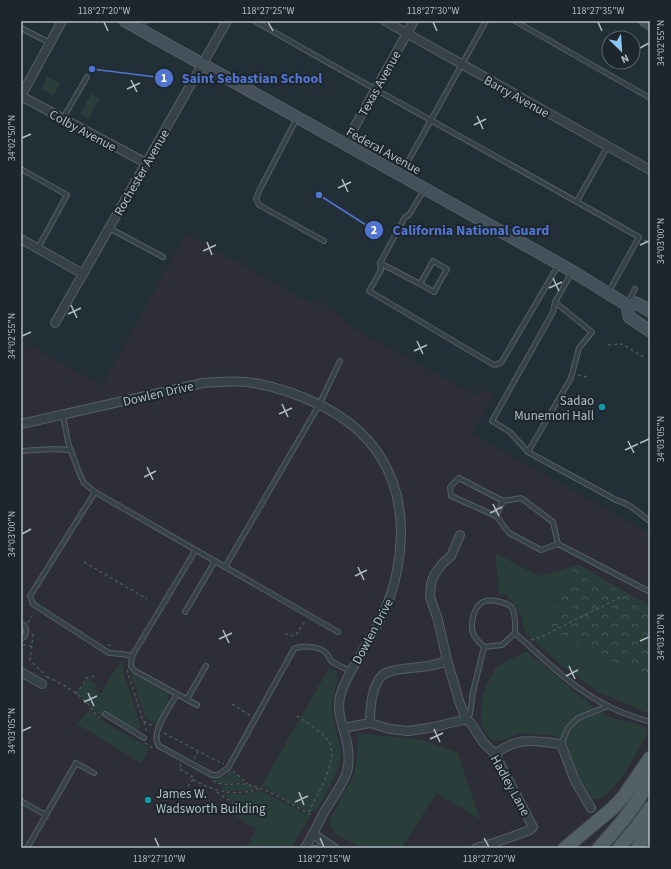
<svg xmlns="http://www.w3.org/2000/svg" width="671" height="869" font-family="'Source Sans 3',sans-serif">
	<style>
		.medical { fill: #2e2e39 }
		.green { fill: #293d3a }
		.forest { fill: url(#forest-crowns) }
		.lines { fill: none; stroke-linecap: round; stroke-linejoin: round }
		.lane-casing { stroke: #545f65; stroke-width: 6 }
		.street-casing { stroke: #545f65; stroke-width: 10 }
		.secondary-casing { stroke: #545f65; stroke-width: 13 }
		.primary-casing { stroke: #404a51; stroke-width: 15 }
		.path { stroke: #465a57; stroke-width: 1.5; stroke-dasharray: 3 3; stroke-linecap: butt }
		.lane { stroke: #364148; stroke-width: 4 }
		.street { stroke: #364148; stroke-width: 8 }
		.secondary { stroke: #45515a; stroke-width: 11 }
		.primary { stroke: #546068; stroke-width: 13 }
		.ticks { fill: none; stroke: #b1bcc4; stroke-width: 1.5 }
		.culture-dot { fill: #0f9aa8; stroke: #1c262c; stroke-width: 1.5 }
		.labels { text-anchor: middle; stroke-width: 4; stroke-linejoin: round; paint-order: stroke }
		.street-label { font-size: 13px; fill: #b1bcc4; stroke: #1c262c }
		.poi-label { font-size: 13px; fill: #b1bcc4; stroke: #1c262c; text-anchor: end }
		.leader { fill: none; stroke: #5174d1; stroke-width: 1.5 }
		.callout-dot { fill: #5174d1; stroke: #1c262c; stroke-width: 1.5 }
		.mark-label { font-size: 12px; text-anchor: middle; font-weight: bold; fill: #fff }
		.callout-label { font-size: 14px; text-anchor: middle; font-weight: bold; fill: #5174d1; stroke: #1c262c; stroke-width: 4; stroke-linejoin: round; paint-order: stroke }
		.neatline { fill: none; stroke: #b1bcc4; stroke-width: 1.5 }
		.ticks-label { font-size: 10px; text-anchor: middle; fill: #b1bcc4 }
	</style>
	<defs>
		<pattern id="forest-crowns" width="20" height="18" patternUnits="userSpaceOnUse"><rect width="20" height="18" fill="#293d3a"/><path d="M2 6a3 3 0 1 1 6 0M12 15a3 3 0 1 1 6 0" fill="none" stroke="#465755"/></pattern>
	</defs>
	<rect width="100%" height="100%" fill="#232f37"/>
	<polygon class="medical" points="186,234 315,306 319,299 354,329 473,394 490,391 493,394 472,434 650,534 650,848 21,848 21,341 102,386"/>
	<g class="green">
		<polygon points="47,77 60,83 53,96 41,89"/>
		<polygon points="91,94 100,99 88,119 80,114"/>
		<polygon points="495,553 539,576 579,565 650,606 650,714 598,692 560,664 525,633 521,615 506,594 499,595"/>
		<path d="M526,651L605,716L646,727L647,734C634,757 622,785 599,799L592,798L580,780L568,748L556,736L520,733L500,741L490,740L481,724L482,695L496,667Z"/>
		<polygon points="123,662 124,674 141,727 136,730 104,711 101,716 99,716 86,700 77,694 87,679 97,685 95,690 101,693 115,669"/>
		<path d="M329,668L337,672C338,685 332,696 332,709C333,724 340,739 341,754C341,773 324,796 315,812L313,811L311,813L261,786Z"/>
		<polygon points="130,672 167,693 169,704 157,725 145,718"/>
		<polygon points="90,710 96,717 149,748 141,763 77,724"/>
		<path d="M358,733L423,740L457,752L480,819L436,793L402,848H361L334,833L329,821L348,786C358,775 357,748 358,733Z"/>
		<polygon points="231,770 244,782 222,784 209,778 208,777 213,779 224,777"/>
		<polygon points="237,784 248,785 256,788 247,791 222,791 222,786"/>
		<path d="M262,791L310,816L291,848H246L256,829L234,815C239,804 231,799 222,794H240Z"/>
	</g>
	<polygon class="forest" points="575,567 650,607 650,674 602,658 548,626"/>
	<g class="lines">
		<defs>
			<g id="lane">
				<path d="M255,21C382,94 511,164 639,237L608,293"/>
				<polyline points="515,21 650,98"/>
				<polyline points="21,28 50,43"/>
				<polyline points="140,29 145,21"/>
				<polyline points="63,118 87,77"/>
				<polyline points="297,118 259,191 256,199 259,205 324,241"/>
				<polyline points="21,169 67,195 38,248"/>
				<polyline points="401,174 486,21"/>
				<polyline points="424,190 409,215 405,217 380,263 381,270 369,291 494,365 501,363 559,264"/>
				<polyline points="577,201 608,146"/>
				<polyline points="109,228 163,257"/>
				<polyline points="380,263 420,284 433,261 447,269 434,292 420,284"/>
				<path d="M572,272L555,302L553,312L492,421L510,432L528,452L616,500C631,504 638,513 650,521"/>
				<polyline points="628,303 635,289"/>
				<polyline points="63,415 68,442 78,470 84,483 95,492 338,632"/>
				<polyline points="21,451 53,449 70,450"/>
				<polyline points="528,452 571,378 579,348 592,332 555,302"/>
				<polyline points="95,492 30,596 33,604 109,653 122,654 132,656"/>
				<polyline points="496,516 451,496 450,487 459,478 503,501"/>
				<polyline points="558,544 553,522 521,498 503,501 496,516 509,533 541,550 558,544 650,592"/>
				<polyline points="195,551 132,656 131,666 135,671 197,705"/>
				<polyline points="225,567 319,405 340,361"/>
				<polyline points="185,612 215,561"/>
				<path d="M21,623C28,627 28,635 21,639"/>
				<path d="M515,633L502,645L484,647C480,643 475,639 473,633C470,623 474,606 483,602C488,599 496,601 501,602C506,604 509,604 512,608C516,615 515,626 515,633C543,658 570,686 604,704C618,712 634,717 650,722"/>
				<path d="M177,694C171,706 149,733 159,746L212,775H218L228,768L294,649C302,645 320,646 326,653C329,655 329,659 331,661C337,665 345,668 351,672"/>
				<polyline points="187,699 206,666"/>
				<polyline points="105,714 144,738"/>
				<polyline points="467,719 470,714 473,692 484,647"/>
				<polyline points="561,744 568,728 578,718 608,706"/>
				<polyline points="21,801 46,815"/>
				<polyline points="27,848 76,763 94,773"/>
				<polyline points="314,848 329,846"/>
			</g>
			<g id="street">
				<polyline points="385,21 650,170"/>
				<polyline points="21,96 146,163"/>
				<polyline points="21,96 62,21"/>
				<polyline points="345,144 414,21"/>
				<polyline points="21,239 83,274"/>
				<polyline points="55,323 227,21"/>
				<path d="M21,424L203,383C222,382 241,380 259,384C280,388 299,395 318,404C373,430 402,475 401,536C400,557 397,577 390,597C382,621 366,644 354,666C348,676 342,687 340,697C336,715 346,732 348,749C349,758 349,769 345,777C339,789 331,801 324,812C318,824 312,836 305,848"/>
				<polyline points="447,660 460,704 467,720"/>
				<polyline points="21,672 42,684"/>
				<path d="M370,723C370,708 371,684 384,674C392,669 411,668 420,667C430,666 439,665 447,660L438,620L430,597L431,584L434,575L443,563L451,556L460,535"/>
				<polyline points="343,728 370,723 390,729 408,731 429,728 463,720 467,720 470,722 483,742 495,754 533,827 530,830 494,843 476,848"/>
				<path d="M495,754C519,736 533,741 561,744L575,781L591,808"/>
				<polyline points="313,834 334,848"/>
			</g>
			<g id="secondary">
				<polyline points="125,21 572,271 627,305 636,303 650,311"/>
				<polyline points="645,21 650,24"/>
				<polyline points="627,305 629,317 650,331"/>
			</g>
			<g id="primary">
				<polyline points="565,848 613,808 624,796 650,758"/>
				<path d="M599,848C618,827 637,805 650,779"/>
				<polyline points="619,848 636,828 650,808"/>
				<polyline points="638,848 650,827"/>
			</g>
		</defs>
		<use href="#lane" class="lane-casing"/>
		<use href="#street" class="street-casing"/>
		<use href="#secondary" class="secondary-casing"/>
		<use href="#primary" class="primary-casing"/>
		<g class="path">
			<polyline points="644,240 650,243"/>
			<polyline points="608,345 622,344 645,358"/>
			<polyline points="578,375 588,377"/>
			<polyline points="84,562 147,599"/>
			<polyline points="28,623 34,612"/>
			<polyline points="33,634 30,660 47,677"/>
			<polyline points="285,634 295,636 306,620"/>
			<polyline points="531,640 539,638 623,596"/>
			<polyline points="24,644 24,645 31,646"/>
			<polyline points="108,644 113,648"/>
			<polyline points="127,670 143,721 153,726"/>
			<path d="M47,677C59,682 75,691 85,701C91,706 93,713 100,718"/>
			<polyline points="76,694 87,678 94,676"/>
			<polyline points="232,704 251,716"/>
			<path d="M297,716C306,722 326,734 330,744C338,762 316,797 308,813"/>
			<polyline points="144,722 147,734"/>
			<polyline points="164,733 211,758 224,764"/>
			<polyline points="145,743 154,749"/>
			<polyline points="194,759 198,752"/>
			<polyline points="181,764 179,768 194,778 186,789"/>
			<polyline points="233,771 248,784"/>
			<path d="M193,780C216,792 236,797 261,788"/>
			<path d="M213,781C226,788 236,781 249,785C272,790 292,805 313,816"/>
			<path d="M217,792C225,800 239,800 232,815"/>
		</g>
		<use href="#lane" class="lane"/>
		<use href="#street" class="street"/>
		<use href="#secondary" class="secondary"/>
		<use href="#primary" class="primary"/>
	</g>
	<path class="ticks" d="M104,22L108,31M268,22L273,31M433,22L437,31M598,22L602,31M640,48L649,43M131,80L137,92M127,89L140,83M477,116L483,129M474,125L486,119M22,138L31,134M342,179L348,192M338,188L351,182M207,242L212,255M640,245L649,241M203,251L216,245M553,278L559,291M549,288L562,282M71,305L77,318M68,314L81,308M22,336L31,332M417,341L423,354M414,351L427,345M282,404L288,417M279,414L292,408M628,441L634,453M640,443L649,439M625,450L638,444M147,467L153,480M144,477L156,471M493,504L499,516M490,513L502,507M22,534L31,529M358,567L364,580M355,576L367,570M223,630L229,643M219,639L232,633M640,641L649,637M569,666L575,679M566,676L578,670M88,693L94,706M84,702L97,696M434,729L440,742M22,731L31,727M430,739L443,733M299,792L304,805M295,802L308,796M155,838L159,847M320,838L324,847M484,838L489,847"/>
	<g class="culture-dot">
		<circle cx="602" cy="407" r="4"/>
		<circle cx="148" cy="800" r="4"/>
	</g>
	<g class="labels">
		<g class="street-label">
			<text transform="translate(379 83) rotate(-61)" y="5">Texas Avenue</text>
			<text transform="translate(517 96) rotate(29)" y="5">Barry Avenue</text>
			<text transform="translate(83 130) rotate(28)" y="5">Colby Avenue</text>
			<text transform="translate(384 150) rotate(29)" y="5">Federal Avenue</text>
			<text transform="translate(141 172) rotate(-60)" y="5">Rochester Avenue</text>
			<text transform="translate(158 393) rotate(-13)" y="5">Dowlen Drive</text>
			<text transform="translate(372 631) rotate(-62)" y="5">Dowlen Drive</text>
			<text transform="translate(511 785) rotate(61)" y="5">Hadley Lane</text>
		</g>
		<g class="poi-label">
			<text x="594" y="405">Sadao<tspan x="594" dy="15">Munemori Hall</tspan></text>
			<text x="156" y="798" text-anchor="start">James W.<tspan x="156" dy="15">Wadsworth Building</tspan></text>
		</g>
	</g>
	<path class="leader" d="M92 69L164 78M319 195L374 230"/>
	<g class="callout-dot">
		<circle cx="92" cy="69" r="4"/>
		<circle cx="319" cy="195" r="4"/>
		<circle cx="164" cy="78" r="10"/>
		<circle cx="374" cy="230" r="10"/>
	</g>
	<g class="mark-label">
		<text x="164" y="82">1</text>
		<text x="374" y="234">2</text>
	</g>
	<g class="callout-label">
		<text x="252" y="83">Saint Sebastian School</text>
		<text x="471" y="235">California National Guard</text>
	</g>
	<rect width="671" height="869" fill="none" stroke="#1c262c" stroke-width="44"/>
	<g transform="translate(621 50) rotate(155)"><circle r="19" fill="#1c262c" stroke="#586269"/>
	<path d="M0-3L7 15L0 10L-7 15Z" fill="#8cc5ee"/>
	<text y="-6" font-size="11" font-weight="bold" text-anchor="middle" fill="#b1bcc4">N</text>
	</g>
	<rect x="22" y="22" width="627" height="825" class="neatline"/>
	<g class="ticks-label">
		<text x="104" y="14">118°27'20"W</text>
		<text x="268" y="14">118°27'25"W</text>
		<text x="433" y="14">118°27'30"W</text>
		<text x="598" y="14">118°27'35"W</text>
		<text transform="translate(660 43) rotate(-90)" y="4">34°02'55"N</text>
		<text transform="translate(11 138) rotate(-90)" y="4">34°02'50"N</text>
		<text transform="translate(660 241) rotate(-90)" y="4">34°03'00"N</text>
		<text transform="translate(11 336) rotate(-90)" y="4">34°02'55"N</text>
		<text transform="translate(660 439) rotate(-90)" y="4">34°03'05"N</text>
		<text transform="translate(11 534) rotate(-90)" y="4">34°03'00"N</text>
		<text transform="translate(660 637) rotate(-90)" y="4">34°03'10"N</text>
		<text transform="translate(11 731) rotate(-90)" y="4">34°03'05"N</text>
		<text x="159" y="862">118°27'10"W</text>
		<text x="324" y="862">118°27'15"W</text>
		<text x="489" y="862">118°27'20"W</text>
	</g>
</svg>
